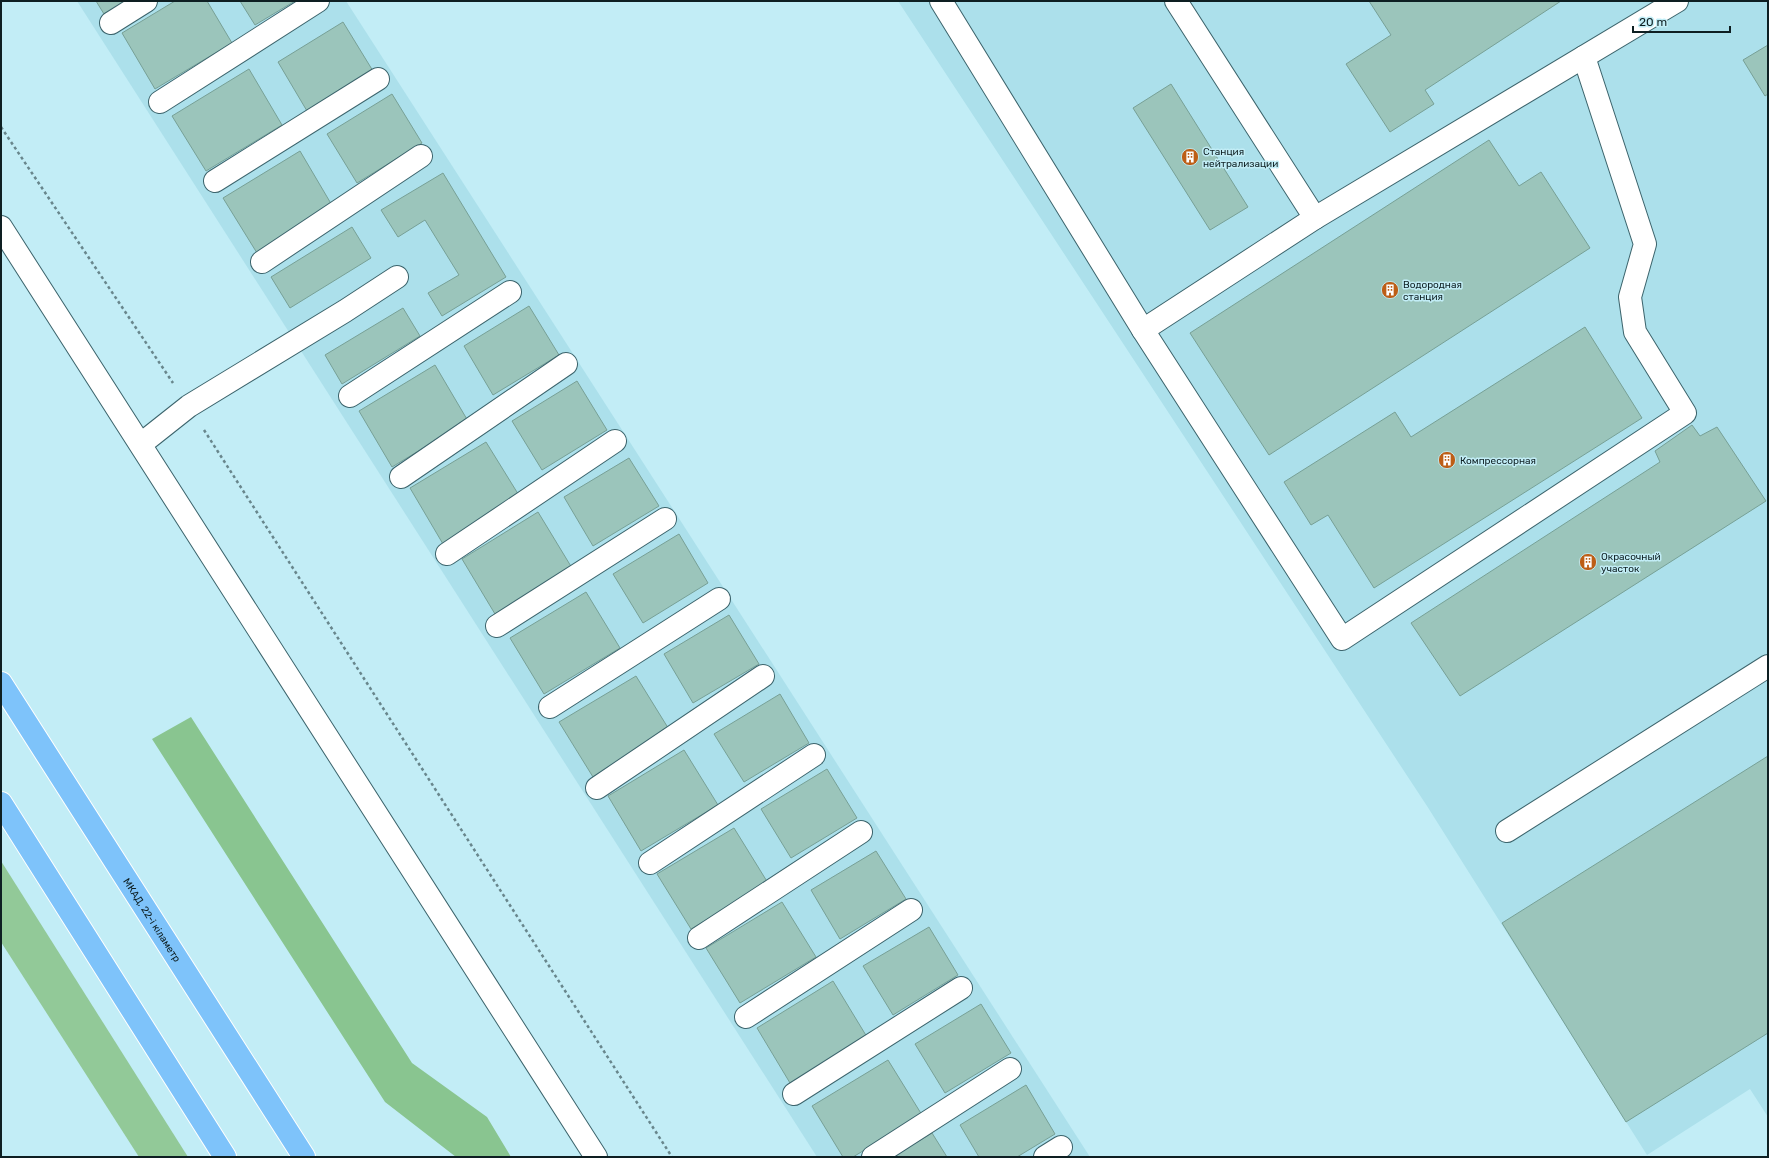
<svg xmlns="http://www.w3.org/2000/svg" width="1769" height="1158" font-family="Rubik,sans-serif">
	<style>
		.built { fill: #ace0eb }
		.green { fill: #92c998 }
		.forest { fill: #89c590 }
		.building { fill: #9bc5bb; stroke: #77a096 }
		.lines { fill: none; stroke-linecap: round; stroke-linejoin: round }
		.minor-casing { stroke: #3c646c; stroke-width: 24 }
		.highway-casing { stroke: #fff; stroke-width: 24 }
		.path { stroke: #68868c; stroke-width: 2.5; stroke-dasharray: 3 3; stroke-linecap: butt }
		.minor { stroke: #fff; stroke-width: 22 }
		.highway { stroke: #7ec3fa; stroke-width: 22 }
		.labels { text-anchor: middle; stroke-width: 3; stroke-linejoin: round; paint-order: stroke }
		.poi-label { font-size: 10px; fill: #0e1f22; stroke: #c2edf6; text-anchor: start }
		.street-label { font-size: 10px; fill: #0e1f22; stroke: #c2edf6 }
	</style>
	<rect width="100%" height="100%" fill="#c2edf6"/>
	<g class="built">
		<polygon points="77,1 346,1 1090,1157 817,1157"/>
		<polygon points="898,1 1768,1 1768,1117 1750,1089 1647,1155 1427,806"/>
	</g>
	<polygon class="green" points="1,861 188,1157 139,1157 1,942"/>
	<polygon class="forest" points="191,717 412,1063 487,1117 511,1157 456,1157 385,1102 152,739"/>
	<g class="building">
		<polygon points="96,1 127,1 104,14"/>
		<polygon points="175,1 207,1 232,43 155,89 122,33"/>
		<polygon points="240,1 295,1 255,25"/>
		<polygon points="1369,1 1561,1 1425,90 1434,104 1390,132 1346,64 1391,35"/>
		<polygon points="343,22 373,71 307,111 278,62"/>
		<polygon points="1768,45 1768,94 1765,96 1743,60"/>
		<polygon points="249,69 282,125 206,171 172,116"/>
		<polygon points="1171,84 1248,207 1210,230 1133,108"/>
		<polygon points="392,94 422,143 357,183 327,134"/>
		<polygon points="1489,140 1519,186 1541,172 1590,248 1269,455 1190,333"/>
		<polygon points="300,151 333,207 257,253 223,198"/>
		<polygon points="443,173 506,277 442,316 428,293 459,275 425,220 398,237 381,210"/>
		<polygon points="352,227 371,258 290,308 271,277"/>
		<polygon points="529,306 559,355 493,395 464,346"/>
		<polygon points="403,308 420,336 342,384 325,355"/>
		<polygon points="1585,327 1642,418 1374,588 1328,515 1311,525 1284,482 1395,412 1411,437"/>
		<polygon points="435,365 468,421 392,467 359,411"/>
		<polygon points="577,381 607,430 542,470 512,421"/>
		<polygon points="1692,425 1700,436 1717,427 1766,501 1460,696 1411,623 1660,462 1655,451"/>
		<polygon points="486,442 520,497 443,544 410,488"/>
		<polygon points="629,458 659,506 593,546 564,497"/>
		<polygon points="538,512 572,568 495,614 462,559"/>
		<polygon points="679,534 708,583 643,623 613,574"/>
		<polygon points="586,592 620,648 544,694 510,638"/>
		<polygon points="729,615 759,664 693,703 664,654"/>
		<polygon points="636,676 670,731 593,777 559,722"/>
		<polygon points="780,694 809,743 744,782 714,734"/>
		<polygon points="684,750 718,805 641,851 608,796"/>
		<polygon points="1768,756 1768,1033 1626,1122 1502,923"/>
		<polygon points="827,769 857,818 791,858 761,809"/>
		<polygon points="734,828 768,883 691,929 657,874"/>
		<polygon points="876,851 906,899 840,939 811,890"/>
		<polygon points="782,902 816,957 740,1003 706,948"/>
		<polygon points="929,927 958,975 893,1015 863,966"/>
		<polygon points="833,981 867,1037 790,1083 757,1028"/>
		<polygon points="981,1004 1011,1053 945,1093 915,1044"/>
		<polygon points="888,1060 922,1115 853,1157 843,1157 812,1106"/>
		<polygon points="1026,1085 1055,1134 1017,1157 979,1157 960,1125"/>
		<polygon points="932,1133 947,1157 892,1157"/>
	</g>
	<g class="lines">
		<defs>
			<g id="minor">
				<polyline points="941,1 1143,330 1342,639 1685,413 1635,332 1630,297 1645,244 1584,57"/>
				<polyline points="111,23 146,1"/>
				<polyline points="160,102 318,1"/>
				<polyline points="215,181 378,79"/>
				<polyline points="1315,218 1677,1"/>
				<polyline points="1,227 596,1157"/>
				<polyline points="262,262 421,156"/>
				<polyline points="1143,330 1315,218 1176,1"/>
				<polyline points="350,396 510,292"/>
				<polyline points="141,444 189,406 345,311 397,277"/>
				<polyline points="401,477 566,364"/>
				<polyline points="447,554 615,441"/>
				<polyline points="497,626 665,519"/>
				<polyline points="550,707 719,599"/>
				<polyline points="597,788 763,676"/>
				<polyline points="1507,831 1768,666"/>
				<polyline points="650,863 814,755"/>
				<polyline points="699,938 861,832"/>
				<polyline points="746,1017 911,910"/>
				<polyline points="794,1094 961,988"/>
				<polyline points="873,1157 1010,1069"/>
				<polyline points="1045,1157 1061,1147"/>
			</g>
			<g id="highway">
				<path id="s1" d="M1,683L304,1157"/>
				<polyline points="1,803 225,1157"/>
			</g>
		</defs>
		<use href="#minor" class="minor-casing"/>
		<use href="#highway" class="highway-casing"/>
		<g class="path">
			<polyline points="1,127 173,383"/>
			<polyline points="204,430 672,1157"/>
		</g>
		<use href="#minor" class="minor"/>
		<use href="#highway" class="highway"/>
	</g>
	<defs>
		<symbol id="building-disc" viewBox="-11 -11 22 22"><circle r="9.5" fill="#bd5e16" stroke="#c2edf6"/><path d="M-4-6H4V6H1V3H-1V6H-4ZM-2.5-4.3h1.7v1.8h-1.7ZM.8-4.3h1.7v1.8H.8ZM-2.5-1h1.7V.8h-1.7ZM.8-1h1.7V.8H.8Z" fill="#fff"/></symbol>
	</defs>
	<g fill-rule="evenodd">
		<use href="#building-disc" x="1180" y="147" width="20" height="20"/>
		<use href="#building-disc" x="1380" y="280" width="20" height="20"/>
		<use href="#building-disc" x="1437" y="450" width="20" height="20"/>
		<use href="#building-disc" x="1578" y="552" width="20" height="20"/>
	</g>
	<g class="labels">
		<g class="poi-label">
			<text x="1203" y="155">Станция<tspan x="1203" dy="12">нейтрализации</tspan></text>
			<text x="1403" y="288">Водородная<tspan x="1403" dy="12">станция</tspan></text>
			<text x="1460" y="464">Компрессорная</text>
			<text x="1601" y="560">Окрасочный<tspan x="1601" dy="12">участок</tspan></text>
		</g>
		<g class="street-label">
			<text dy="4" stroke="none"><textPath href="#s1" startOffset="281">МКАД, 22-і кіламетр</textPath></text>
		</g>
	</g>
	<rect width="1769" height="1158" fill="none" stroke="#0e1f22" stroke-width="4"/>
	<path d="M1633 26v6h97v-6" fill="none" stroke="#0e1f22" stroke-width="2"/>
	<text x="1639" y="26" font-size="12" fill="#0e1f22" stroke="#c2edf6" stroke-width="3" paint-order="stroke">20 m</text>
</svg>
